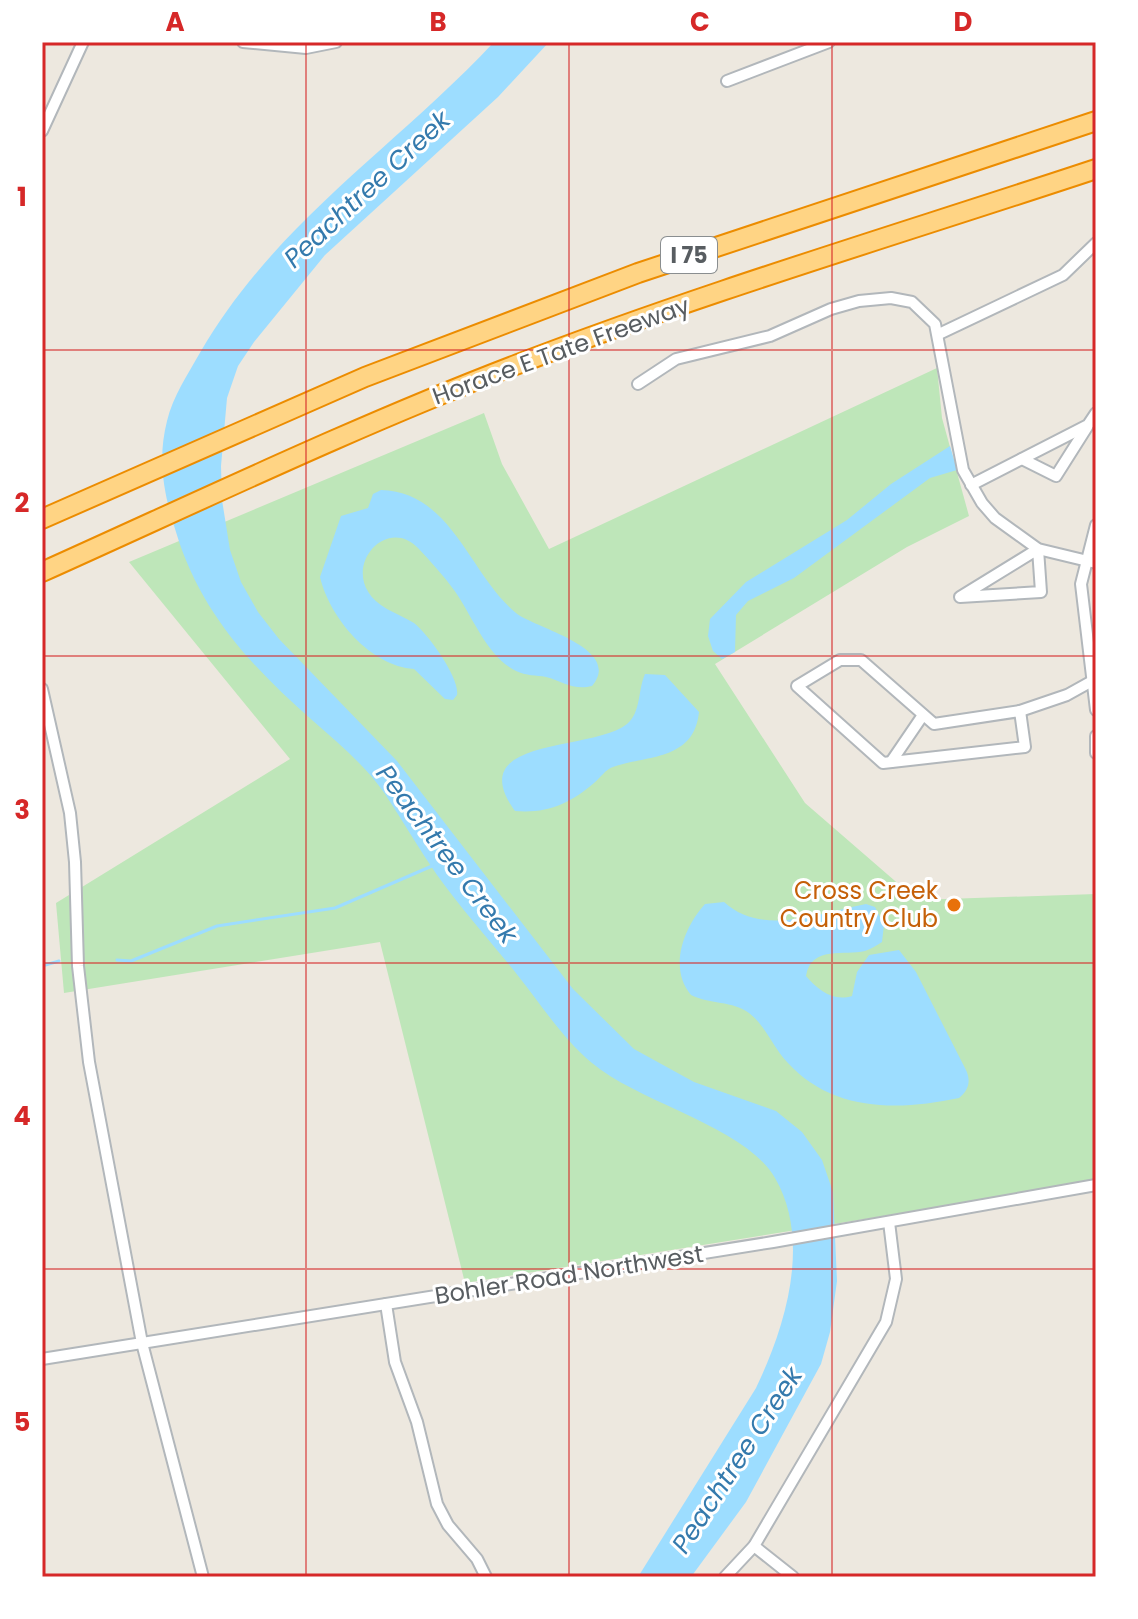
<svg xmlns="http://www.w3.org/2000/svg" width="1138" height="1619" font-family="Poppins,sans-serif">
	<style>
		.green { fill: #bee6b9 }
		.water { fill: #9dddff }
		.lines { fill: none; stroke-linecap: round; stroke-linejoin: round }
		.stream { stroke: #9dddff; stroke-width: 3 }
		.minor-casing { stroke: #b2b7bb; stroke-width: 14 }
		.motorway-casing { stroke: #ec8c00; stroke-width: 22 }
		.minor { stroke: #fff; stroke-width: 10 }
		.motorway { stroke: #ffd484; stroke-width: 18 }
		.grid { fill: none; stroke: #d62828; stroke-width: 2; stroke-opacity: 0.55 }
		.food-dot { fill: #e8710a; stroke: #fff; stroke-width: 3 }
		.labels { text-anchor: middle; stroke-width: 6; stroke-linejoin: round; paint-order: stroke }
		.shield { fill: #fff; stroke: #8a8e90; stroke-width: 2 }
		.shield-label { font-size: 22px; font-weight: bold; fill: #585d61 }
		.street-label { font-size: 24px; fill: #585d61; stroke: #fff }
		.food-label { font-size: 24px; fill: #c56008; stroke: #fff; text-anchor: end }
		.water-label { font-size: 26px; font-style: italic; fill: #347aad; stroke: #fff }
		.neatline { fill: none; stroke: #d62828; stroke-width: 3 }
		.grid-label { font-size: 26px; text-anchor: middle; font-weight: bold; fill: #d62828 }
	</style>
	<rect width="100%" height="100%" fill="#ede8df"/>
	<polygon class="green" points="937,368 942,418 969,516 907,547 715,664 805,803 917,900 1096,894 1096,1182 465,1283 380,942 64,993 56,903 290,759 129,562 484,413 502,464 549,549"/>
	<g class="water">
		<path d="M494,42H549L498,97L325,255L254,342L238,366L227,398L221,466L222,500L230,550L241,582L258,612L279,639L397,761L573,989L634,1049L694,1082L776,1111L802,1132L822,1160L833,1192L837,1281L830,1332L821,1364L746,1502L691,1577H638L756,1388C785,1328 812,1241 775,1178C745,1126 641,1104 592,1063C564,1040 542,1006 519,977C492,943 462,910 437,875C419,849 403,821 385,794C365,765 338,743 312,720C251,666 200,612 176,532C164,495 157,460 167,421C173,396 188,374 201,351C277,221 394,149 494,42Z"/>
		<polygon points="950,446 957,470 930,478 794,578 748,601 736,615 735,652 722,659 713,651 708,636 710,619 746,582 847,520 891,484"/>
		<path d="M381,490C452,492 469,574 516,613C534,628 624,648 592,686C574,691 562,681 546,677C536,675 526,676 516,671C487,657 472,615 454,590C443,575 431,562 418,548C383,512 332,578 387,609C396,614 406,618 414,623C428,634 460,678 457,695L453,700L445,699L414,669C371,666 330,619 320,577L341,516L368,508L373,494Z"/>
		<path d="M645,674L665,675L699,712C694,761 647,755 613,767C606,769 600,778 594,783C571,803 547,814 515,811C461,736 592,752 627,724C641,713 638,689 645,674Z"/>
		<path d="M724,902C762,937 820,913 866,904L875,907L884,925L882,942C877,945 871,949 865,951C845,956 811,945 806,976C818,990 833,1002 852,996L857,972L869,955L899,950L916,972L966,1070C971,1081 969,1090 959,1098C898,1111 832,1112 787,1062C773,1047 765,1025 749,1013C734,1001 708,1004 691,995C668,968 684,927 705,904Z"/>
	</g>
	<g class="lines">
		<g class="stream">
			<polyline points="117,960 131,961 217,926 335,908 432,866"/>
			<polyline points="42,966 59,961"/>
		</g>
		<defs>
			<g id="minor">
				<polyline points="243,42 306,48 336,42"/>
				<polyline points="727,81 829,42"/>
				<polyline points="42,131 83,42"/>
				<polyline points="939,334 1063,275 1096,243"/>
				<polyline points="638,384 676,359 770,336 831,309 859,301 891,298 912,302 935,324 963,470 982,503 995,518 1038,549 1096,563"/>
				<polyline points="1022,459 1056,476 1087,427"/>
				<polyline points="971,485 1088,425 1096,413"/>
				<polyline points="1096,525 1081,584 1096,710"/>
				<polygon points="1038,549 1041,592 960,597"/>
				<polygon points="840,660 861,660 934,724 1020,711 1025,747 883,763 797,686"/>
				<polyline points="42,689 70,813 75,862 78,966 89,1062 142,1343 203,1577"/>
				<polyline points="1020,711 1067,695 1094,680"/>
				<polyline points="1096,736 1096,753"/>
				<polyline points="891,762 923,715"/>
				<polyline points="386,1304 395,1362 417,1422 437,1504 448,1525 477,1559 486,1577"/>
				<polyline points="42,1359 773,1242 1096,1185"/>
				<polyline points="754,1546 793,1577"/>
				<polyline points="725,1577 754,1546 886,1322 896,1279 889,1222"/>
			</g>
			<g id="motorway">
				<polyline points="42,519 365,377 638,273 1096,121"/>
				<path d="M42,572C200,501 356,426 518,364C708,291 903,233 1096,169"/>
			</g>
		</defs>
		<use href="#minor" class="minor-casing"/>
		<use href="#motorway" class="motorway-casing"/>
		<use href="#minor" class="minor"/>
		<use href="#motorway" class="motorway"/>
	</g>
	<path class="grid" d="M306,42V1577M569,42V1577M832,42V1577M42,350H1096M42,656H1096M42,963H1096M42,1269H1096"/>
	<circle class="food-dot" cx="954" cy="905" r="8"/>
	<g class="labels">
		<rect class="shield" x="661" y="237" width="56" height="36" rx="6"/>
		<g class="shield-label">
			<text x="689" y="263">I 75</text>
		</g>
		<g class="street-label">
			<text transform="translate(561 351) rotate(-20)" y="8">Horace E Tate Freeway</text>
			<text transform="translate(569 1275) rotate(-9)" y="8">Bohler Road Northwest</text>
		</g>
		<g class="food-label">
			<text x="938" y="899">Cross Creek<tspan x="938" dy="28">Country Club</tspan></text>
		</g>
		<g class="water-label">
			<text transform="translate(367 189) rotate(-43)" y="9">Peachtree Creek</text>
			<text transform="translate(447 854) rotate(53)" y="9">Peachtree Creek</text>
			<text transform="translate(737 1460) rotate(-57)" y="9">Peachtree Creek</text>
		</g>
	</g>
	<rect width="1138" height="1619" fill="none" stroke="#ffffff" stroke-width="88"/>
	<rect x="44" y="44" width="1050" height="1531" class="neatline"/>
	<g class="grid-label">
		<text x="175" y="31">A</text>
		<text x="438" y="31">B</text>
		<text x="700" y="31">C</text>
		<text x="963" y="31">D</text>
		<text x="22" y="206">1</text>
		<text x="22" y="512">2</text>
		<text x="22" y="819">3</text>
		<text x="22" y="1125">4</text>
		<text x="22" y="1431">5</text>
	</g>
</svg>
